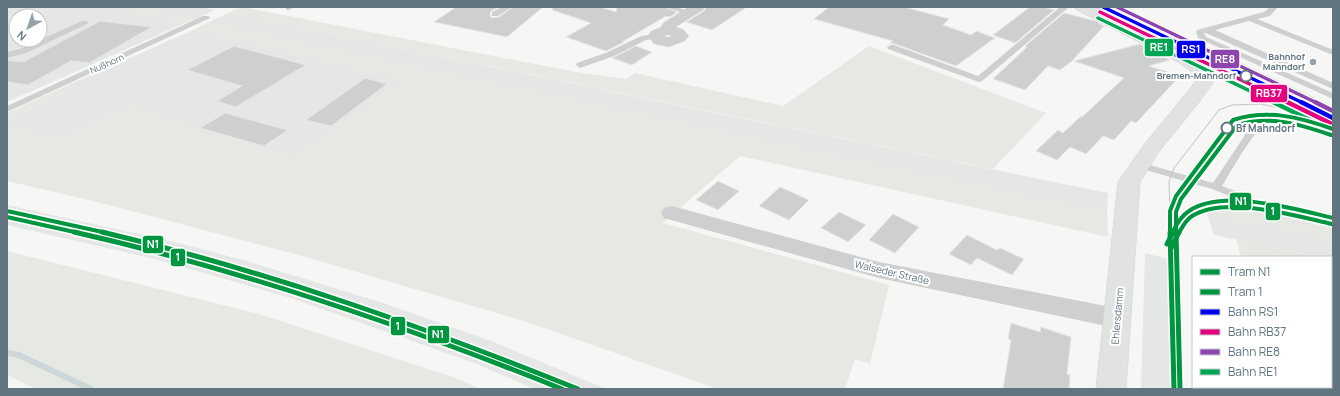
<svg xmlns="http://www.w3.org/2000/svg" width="1340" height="396" font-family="Manrope,sans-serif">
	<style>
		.built { fill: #e5e7e6; fill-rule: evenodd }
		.green { fill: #e6e9e3 }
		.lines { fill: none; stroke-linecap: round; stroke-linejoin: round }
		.stream { stroke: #cdd6d8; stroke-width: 6 }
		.building { fill: #ced0d0; stroke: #e6e6e4 }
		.secondary-casing { stroke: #d2d4d4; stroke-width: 1 }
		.lane { fill: #cdcfd0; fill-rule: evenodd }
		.street { fill: #cdcfd0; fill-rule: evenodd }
		.secondary { fill: #e1e2e2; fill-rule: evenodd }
		.tram { stroke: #c2c5c5; stroke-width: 1 }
		.rail-1-far1-casing { stroke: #fff; stroke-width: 5.5 }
		.rail-1-casing { stroke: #fff; stroke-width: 8 }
		.rail-2-far1-casing { stroke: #fff; stroke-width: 5.5 }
		.rail-2-casing { stroke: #fff; stroke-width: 8 }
		.rail-3-far1-casing { stroke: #fff; stroke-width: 5.5 }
		.rail-3-casing { stroke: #fff; stroke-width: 8 }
		.rail-4-far1-casing { stroke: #fff; stroke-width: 5.5 }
		.rail-4-casing { stroke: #fff; stroke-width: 8 }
		.rail-1-far1 { stroke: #00e; stroke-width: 3.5 }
		.rail-1 { stroke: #00e; stroke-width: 4.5 }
		.rail-2-far1 { stroke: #e5007d; stroke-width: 3.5 }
		.rail-2 { stroke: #e5007d; stroke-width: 4.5 }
		.rail-3-far1 { stroke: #8e44ad; stroke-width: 3.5 }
		.rail-3 { stroke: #8e44ad; stroke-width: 4.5 }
		.rail-4-far1 { stroke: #00a651; stroke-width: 3.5 }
		.rail-4 { stroke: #00a651; stroke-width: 4.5 }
		.tram-1-far1-casing { stroke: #fff; stroke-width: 7 }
		.tram-1-casing { stroke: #fff; stroke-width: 8 }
		.tram-2-far1-casing { stroke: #fff; stroke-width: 7 }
		.tram-2-casing { stroke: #fff; stroke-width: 8 }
		.tram-1-far1 { stroke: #009640; stroke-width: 4 }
		.tram-1 { stroke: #009640; stroke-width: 5 }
		.tram-2-far1 { stroke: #009640; stroke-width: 4 }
		.tram-2 { stroke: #009640; stroke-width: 5 }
		.poi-dot { fill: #95a2a9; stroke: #fff; stroke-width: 1.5 }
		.stop-dot { fill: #fff; stroke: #617580; stroke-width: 2 }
		.labels { text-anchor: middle; stroke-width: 4; stroke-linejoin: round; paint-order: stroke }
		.far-poi-label { font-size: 9px; font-weight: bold; fill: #617580; stroke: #fff; text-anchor: end }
		.far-street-label { font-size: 9px; fill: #617580; stroke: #fff }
		.far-stop-label { font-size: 9px; font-weight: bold; fill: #617580; stroke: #fff; text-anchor: end }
		.stop-label { font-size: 10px; font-weight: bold; fill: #617580; stroke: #fff; text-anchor: start }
		.street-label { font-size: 10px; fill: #617580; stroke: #fff }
		.line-badge { stroke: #fff; stroke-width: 1.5 }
		.badge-label { font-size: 11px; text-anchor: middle; font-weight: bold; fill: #fff }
	</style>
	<rect width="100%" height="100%" fill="#f6f6f5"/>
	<g class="built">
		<path d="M7,7H113L185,23L7,102ZM16,16H40V40H16Z"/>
		<polygon points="134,7 200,7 215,10 193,20"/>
		<polygon points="1093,7 1122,7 1333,106 1333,124 1292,104 1288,105"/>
		<polygon points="228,13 1108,193 1107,213 207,23"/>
		<polygon points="193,30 402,80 293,158 129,106 59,139 7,123 7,120 74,89 66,86"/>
		<polygon points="7,205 175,242 247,261 380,302 494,342 606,389 534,389 477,364 291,298 155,259 7,225"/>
		<polygon points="1207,214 1333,239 1333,260 1331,259 1331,257 1320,257 1214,235"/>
		<polygon points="1145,253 1179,262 1184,389 1141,389"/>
	</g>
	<g class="green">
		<polygon points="113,7 134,7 193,20 185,23"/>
		<polygon points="242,7 576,72 626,79 635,73 783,106 869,46 1046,113 993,169 228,13"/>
		<polygon points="207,23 1107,213 1108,237 740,156 663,223 889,285 870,364 855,359 845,389 718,389 524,321 299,255 97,202 7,181 7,123 59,139 129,106 293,158 401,80 193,30"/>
		<polygon points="66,86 75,89 7,120 7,113"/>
		<path d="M1238,204L1333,223V239L1207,214C1213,203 1226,205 1238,204Z"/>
		<polygon points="1236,239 1320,257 1241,257"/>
		<polygon points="7,251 259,314 453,377 480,389 35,389 7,375"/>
	</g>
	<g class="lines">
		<polyline class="stream" points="7,353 19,355 91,389"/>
	</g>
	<g class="building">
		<polygon points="456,7 499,7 491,11 490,16 492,18 499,17 513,7 543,7 507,37 434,22"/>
		<polygon points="553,7 600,7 616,12 617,7 664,7 677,12 670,17 666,16 622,42 624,42 606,51 566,37 591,23 552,10"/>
		<polygon points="706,7 747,7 712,30 686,22 704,11"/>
		<polygon points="829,7 904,7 949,19 943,25 971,35 976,31 995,38 956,66 895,44 890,43 893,41 814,19"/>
		<polygon points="1030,7 1043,7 1054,10 1015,43 993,35"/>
		<polygon points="1064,13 1096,21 1104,26 1072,61 1060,70 1048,66 1025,90 993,79 1027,47 1025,46"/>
		<polygon points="100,21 152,27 89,63 71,61 28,85 7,82 7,60 23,62"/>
		<polygon points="1140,44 1170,60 1149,66 1180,76 1136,123 1131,121 1114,140 1103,136 1086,154 1070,147 1057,160 1036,151 1058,130 1063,133 1080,117 1082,117 1124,78 1074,61"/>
		<polygon points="234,46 284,59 306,65 236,107 217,101 242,86 187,70"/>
		<polygon points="636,46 652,52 632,65 612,58"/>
		<polygon points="365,78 387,84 331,126 306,120"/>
		<polygon points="225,113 288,130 264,146 200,128"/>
		<polygon points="718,181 739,191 718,210 696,200"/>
		<polygon points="780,187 809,200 789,220 759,206"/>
		<polygon points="839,212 866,225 848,242 821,228"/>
		<polygon points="893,214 919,227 895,253 869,240"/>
		<polygon points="967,235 997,250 1000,248 1024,259 1012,275 977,258 971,265 949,254"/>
		<polygon points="1011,323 1040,332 1041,327 1071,337 1067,374 1070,375 1069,389 1003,389 1011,340 1008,339"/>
	</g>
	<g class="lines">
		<defs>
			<polygon id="secondary" points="1075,7 1094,7 1190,54 1206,67 1214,81 1200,101 1158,153 1140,182 1126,389 1096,389 1118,182 1143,146 1196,81 1191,71 1178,62 1077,10"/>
		</defs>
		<use href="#secondary" class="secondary-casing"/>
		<g class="lane">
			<polygon points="286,7 295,7 289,10 286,10"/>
			<polygon points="502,7 512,7 498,16 492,16 492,12"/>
			<polygon points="665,7 677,7 693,13 689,15"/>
			<polygon points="1060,7 1069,7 982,81 979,82 888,49 887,47 891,45 894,45 978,76"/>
			<polygon points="1270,7 1278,7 1270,16 1257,19 1333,50 1333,55 1249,21 1215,30 1333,83 1333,89 1206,33 1204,33 1206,37 1333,93 1333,99 1198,38 1196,32 1197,30 1264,12"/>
			<polygon points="203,16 209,16 210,18 7,112 7,106"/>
			<polygon points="82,21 85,21 89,23 26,53 7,58 7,52 20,49"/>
			<polygon points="656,34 660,36 659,38 646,40 614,56 580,68 576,65 577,63 608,52 641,36"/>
			<path d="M1276,117C1296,116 1314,122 1333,129V135C1320,132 1308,126 1295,123C1284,122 1271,121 1262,127C1252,134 1230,173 1222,186L1261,201L1333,214V222L1255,206L1212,189L1135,167L1134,165L1139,162L1213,183L1251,126L1263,119Z"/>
		</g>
		<g class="street">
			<path d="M688,7H705L703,10L676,27L683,29L689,36L685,41L669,47L654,44L648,36L651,31L661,27L663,23ZM668,35L672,36L668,37L664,36Z"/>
			<polygon points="672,206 879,262 1116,308 1125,311 1129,318 1125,325 1116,328 879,278 664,218 661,213 664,208"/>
		</g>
		<use href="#secondary" class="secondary"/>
		<polyline class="tram" points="1170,211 1169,182 1174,168 1219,110 1232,105 1261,104 1299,112 1333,127"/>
		<defs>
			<polyline id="rail-1-far1" points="1103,7 1303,103"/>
			<polyline id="rail-1" points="1301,102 1333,118"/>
			<polyline id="rail-2-far1" points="1100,12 1289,103"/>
			<polyline id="rail-2" points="1287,102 1330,123"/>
			<polyline id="rail-3-far1" points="1117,7 1317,103"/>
			<polyline id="rail-3" points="1315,102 1333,111"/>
			<polyline id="rail-4-far1" points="1098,18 1275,103"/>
			<polyline id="rail-4" points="1273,102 1328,129"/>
		</defs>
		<use href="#rail-1-far1" class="rail-1-far1-casing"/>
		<use href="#rail-1" class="rail-1-casing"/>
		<use href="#rail-2-far1" class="rail-2-far1-casing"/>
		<use href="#rail-2" class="rail-2-casing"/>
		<use href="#rail-3-far1" class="rail-3-far1-casing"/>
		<use href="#rail-3" class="rail-3-casing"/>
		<use href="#rail-4-far1" class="rail-4-far1-casing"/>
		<use href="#rail-4" class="rail-4-casing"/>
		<use href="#rail-1-far1" class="rail-1-far1"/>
		<use href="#rail-1" class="rail-1"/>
		<use href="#rail-2-far1" class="rail-2-far1"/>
		<use href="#rail-2" class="rail-2"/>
		<use href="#rail-3-far1" class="rail-3-far1"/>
		<use href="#rail-3" class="rail-3"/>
		<use href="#rail-4-far1" class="rail-4-far1"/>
		<use href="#rail-4" class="rail-4"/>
		<defs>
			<g id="tram-1-far1">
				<polyline points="7,211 107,233"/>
				<path d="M1170,233V211L1176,196L1233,120C1268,109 1299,117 1333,129"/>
				<path d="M1172,233C1176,225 1181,216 1189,211C1223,188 1295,209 1333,218"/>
			</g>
			<g id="tram-1">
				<path d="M102,232C268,271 421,326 578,389"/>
				<polyline points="1170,232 1174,389"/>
				<polyline points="1167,244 1173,232"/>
			</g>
			<g id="tram-2-far1">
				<polyline points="7,217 79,233"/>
				<path d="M1176,233V212L1181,199L1237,125C1270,115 1299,124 1331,135"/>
				<path d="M1179,233C1182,227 1186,220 1192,216C1225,195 1296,216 1332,224"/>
			</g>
			<g id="tram-2">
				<path d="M74,232C242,270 403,325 562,389"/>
				<polyline points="1176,232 1180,389"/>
				<polyline points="1172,247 1179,232"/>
			</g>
		</defs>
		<use href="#tram-1-far1" class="tram-1-far1-casing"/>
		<use href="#tram-1" class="tram-1-casing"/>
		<use href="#tram-2-far1" class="tram-2-far1-casing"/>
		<use href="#tram-2" class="tram-2-casing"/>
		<use href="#tram-1-far1" class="tram-1-far1"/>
		<use href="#tram-1" class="tram-1"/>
		<use href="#tram-2-far1" class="tram-2-far1"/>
		<use href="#tram-2" class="tram-2"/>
	</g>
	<circle class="poi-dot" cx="1313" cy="62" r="4"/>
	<g class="stop-dot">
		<circle cx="1246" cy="76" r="5.5"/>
		<circle cx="1227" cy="128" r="5.5"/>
	</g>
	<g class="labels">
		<g class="far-poi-label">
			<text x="1305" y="60">Bahnhof<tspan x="1305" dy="10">Mahndorf</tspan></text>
		</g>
		<g class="far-street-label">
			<text transform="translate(107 64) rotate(-24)" y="3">Nußhorn</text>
		</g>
		<g class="far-stop-label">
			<text x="1236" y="79">Bremen-Mahndorf</text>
		</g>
		<g class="stop-label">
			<text x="1236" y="132">Bf Mahndorf</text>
		</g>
		<g class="street-label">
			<text transform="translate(892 272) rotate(13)" y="4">Walseder Straße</text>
			<text transform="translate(1117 316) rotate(-85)" y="4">Ehlersdamm</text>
		</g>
	</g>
	<g class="line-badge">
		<rect x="1144" y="38" width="30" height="19" rx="4" fill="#00a651"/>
		<rect x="1176" y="40" width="30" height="19" rx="4" fill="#00e"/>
		<rect x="1210" y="49" width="30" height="20" rx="4" fill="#8e44ad"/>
		<rect x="1250" y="84" width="38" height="19" rx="4" fill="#e5007d"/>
		<rect x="1229" y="192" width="23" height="19" rx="4" fill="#009640"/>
		<rect x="1265" y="202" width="16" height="19" rx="4" fill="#009640"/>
		<rect x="142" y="235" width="22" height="19" rx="4" fill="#009640"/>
		<rect x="170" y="248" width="16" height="19" rx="4" fill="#009640"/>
		<rect x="390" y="316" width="16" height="20" rx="4" fill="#009640"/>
		<rect x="427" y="325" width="23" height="19" rx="4" fill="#009640"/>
	</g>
	<g class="badge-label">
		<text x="1159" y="51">RE1</text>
		<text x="1191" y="53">RS1</text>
		<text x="1225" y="63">RE8</text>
		<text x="1269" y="97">RB37</text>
		<text x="1241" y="205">N1</text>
		<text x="1273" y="215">1</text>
		<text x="153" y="248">N1</text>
		<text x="178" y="261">1</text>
		<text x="398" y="330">1</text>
		<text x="438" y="338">N1</text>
	</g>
	<rect width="1340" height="396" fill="none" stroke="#617580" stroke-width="16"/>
	<rect x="1192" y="256" width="140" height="132" fill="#ffffff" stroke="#c0c8cc"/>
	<rect x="1200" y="269" width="20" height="6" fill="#009640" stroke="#c0c8cc"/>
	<text x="1228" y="276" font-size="12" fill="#617580">Tram N1</text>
	<rect x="1200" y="289" width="20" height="6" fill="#009640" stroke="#c0c8cc"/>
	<text x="1228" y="296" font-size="12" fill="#617580">Tram 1</text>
	<rect x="1200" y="309" width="20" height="6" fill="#0000ee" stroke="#c0c8cc"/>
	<text x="1228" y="316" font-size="12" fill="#617580">Bahn RS1</text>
	<rect x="1200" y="329" width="20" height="6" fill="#e5007d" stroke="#c0c8cc"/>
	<text x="1228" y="336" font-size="12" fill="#617580">Bahn RB37</text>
	<rect x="1200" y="349" width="20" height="6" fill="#8e44ad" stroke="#c0c8cc"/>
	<text x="1228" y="356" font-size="12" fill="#617580">Bahn RE8</text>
	<rect x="1200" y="369" width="20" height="6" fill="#00a651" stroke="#c0c8cc"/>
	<text x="1228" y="376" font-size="12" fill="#617580">Bahn RE1</text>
	<g transform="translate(28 28) rotate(220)"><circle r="19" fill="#ffffff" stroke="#c0c8cc"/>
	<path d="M0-3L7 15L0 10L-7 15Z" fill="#95a2a9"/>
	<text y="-6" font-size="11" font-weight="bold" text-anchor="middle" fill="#617580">N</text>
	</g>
</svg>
